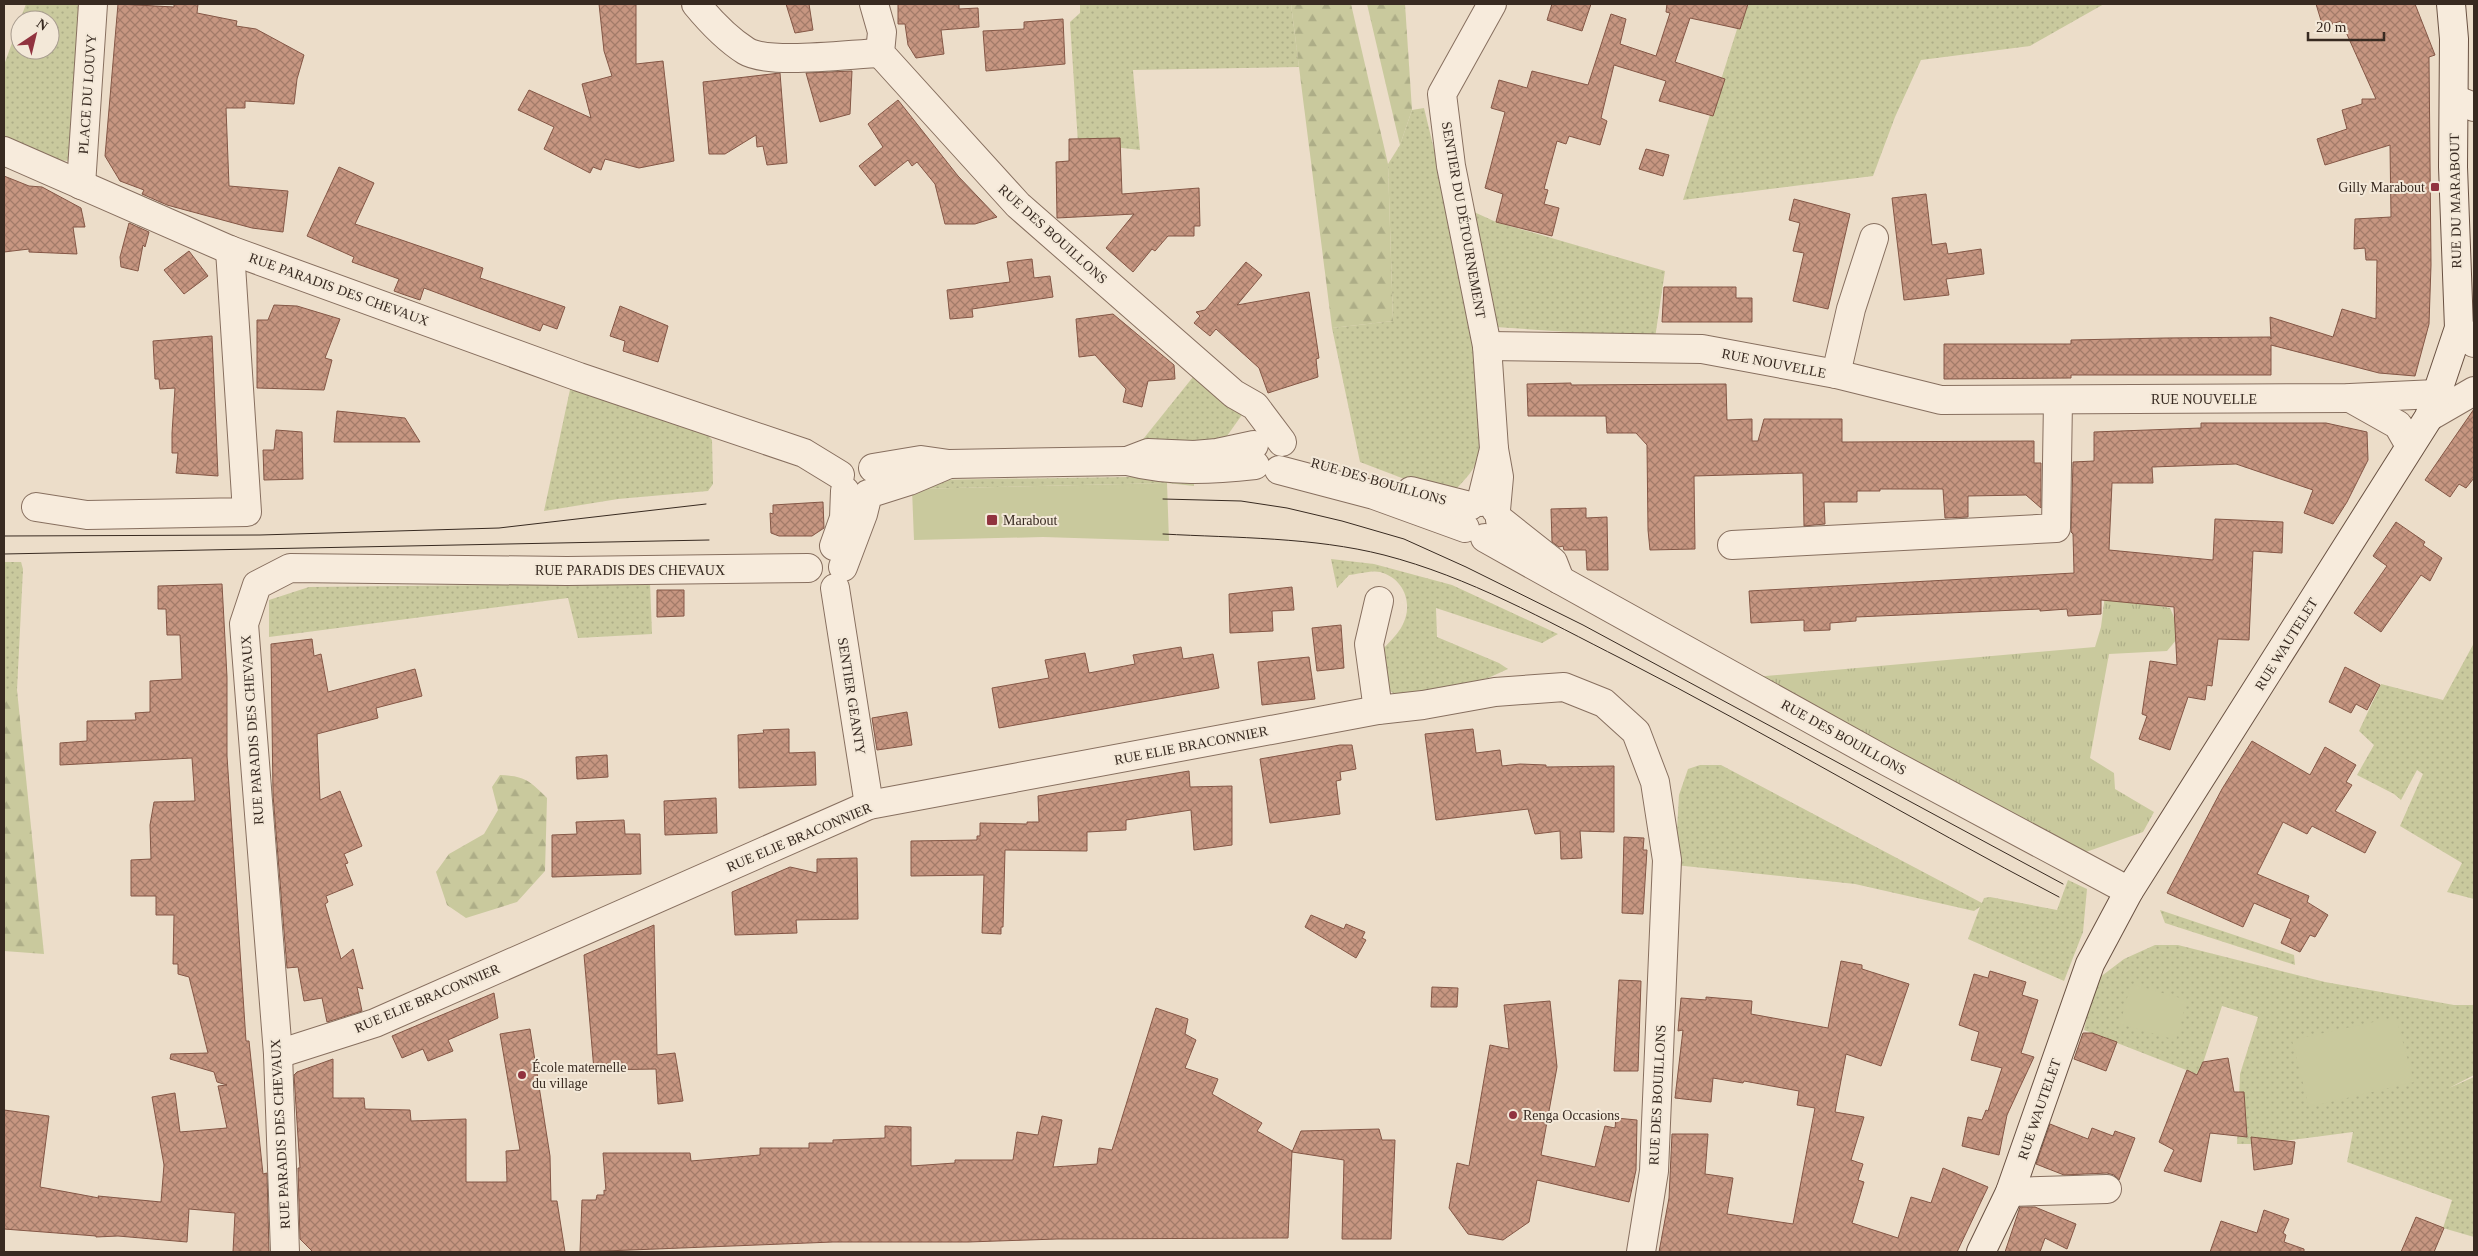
<svg xmlns="http://www.w3.org/2000/svg" width="2478" height="1256" font-family="Georgia,serif">
	<style>
		.grass { fill: url(#grass-dots) }
		.forest { fill: url(#forest-firs) }
		.park { fill: url(#park-tufts) }
		.pitch { fill: #c9c99d }
		.building { fill: url(#building-cross-hatch); stroke: #845746 }
		.lines { fill: none; stroke-linecap: round; stroke-linejoin: round }
		.street-casing { stroke: #876f5f; stroke-width: 30 }
		.secondary-casing { stroke: #695142; stroke-width: 30 }
		.street { stroke: #f7ebdc; stroke-width: 28 }
		.secondary { stroke: #f7ebdc; stroke-width: 28 }
		.tram { stroke: #382a21; stroke-width: 1 }
		.poi-dot { fill: #91333f; stroke: #f3e8d8; stroke-width: 2 }
		.labels { text-anchor: middle; stroke-width: 4; stroke-linejoin: round; paint-order: stroke }
		.street-label { font-size: 14px; fill: #382a21; stroke: #f3e8d8 }
		.poi-label { font-size: 14px; fill: #382a21; stroke: #f3e8d8; text-anchor: start }
	</style>
	<defs>
		<pattern id="grass-dots" width="8" height="8" patternUnits="userSpaceOnUse" patternTransform="scale(1.25)"><rect width="8" height="8" fill="#c9c99d"/><path d="M2 2h.1M6 6h.1" fill="none" stroke="#adad87" stroke-width="1.8" stroke-linecap="round"/></pattern>
		<pattern id="forest-firs" width="22" height="20" patternUnits="userSpaceOnUse" patternTransform="scale(1.25)"><rect width="22" height="20" fill="#c9c99d"/><path d="M5 1l3.5 6h-7zM16 11l3.5 6h-7z" fill="#adad87"/></pattern>
		<pattern id="park-tufts" width="24" height="20" patternUnits="userSpaceOnUse" patternTransform="scale(1.25)"><rect width="24" height="20" fill="#c9c99d"/><path d="M3 7l-1-3M5 7V3M7 7l1-3M15 17l-1-3M17 17v-4M19 17l1-3" fill="none" stroke="#adad87"/></pattern>
		<pattern id="building-cross-hatch" width="8" height="8" patternUnits="userSpaceOnUse" patternTransform="scale(1.25)"><rect width="8" height="8" fill="#c79681"/><path d="M0 0l8 8M0 8l8-8" fill="none" stroke="#a37b69"/></pattern>
	</defs>
	<rect width="100%" height="100%" fill="#ecddc9"/>
	<g class="grass">
		<polygon points="26,4 83,4 76,161 40,160 4,142 4,65 20,21 20,50 50,50 50,20 20,20"/>
		<polygon points="1080,4 1291,4 1299,67 1133,70 1140,150 1078,143 1070,22 1080,13"/>
		<polygon points="1745,4 2104,4 2030,46 1921,60 1895,117 1873,176 1683,200"/>
		<path d="M1424,108C1446,199 1470,292 1478,386C1479,404 1484,425 1482,443C1480,466 1465,480 1449,496L1360,462L1332,328L1393,321L1388,164L1400,145L1412,110Z"/>
		<polygon points="1474,212 1496,222 1665,271 1655,338 1496,327"/>
		<polygon points="1193,377 1244,412 1222,443 1140,443"/>
		<polygon points="571,385 707,434 712,440 713,484 708,491 618,499 544,511"/>
		<polygon points="1194,476 1194,486 1167,483 912,489 923,480"/>
		<path d="M1331,559L1374,564L1452,585L1558,634L1542,643L1436,608L1437,637L1499,663L1508,669L1488,678L1402,698L1388,690L1383,649C1389,642 1396,636 1401,628C1414,607 1406,579 1380,572C1372,570 1358,574 1349,575L1337,588Z"/>
		<polygon points="4,562 21,562 23,569 17,690 4,690"/>
		<polygon points="650,583 652,634 578,638 568,598 269,637 269,600 309,587"/>
		<polygon points="2474,643 2474,899 2447,892 2462,863 2400,826 2423,774 2417,770 2401,800 2394,794 2357,775 2374,745 2359,731 2381,684 2443,700"/>
		<polygon points="1700,765 1721,765 1982,903 1984,898 1990,897 2057,910 2068,880 2087,889 2083,932 2064,981 1968,939 1980,907 1974,911 1855,884 1675,865 1679,795 1688,769"/>
		<polygon points="2160,910 2294,955 2295,965 2165,923"/>
		<polygon points="2155,945 2178,945 2325,982 2454,1005 2474,1005 2474,1075 2449,1088 2474,1077 2474,1237 2443,1228 2452,1200 2347,1162 2353,1132 2261,1144 2237,1144 2240,1074 2258,1017 2222,1006 2199,1075 2084,1030 2095,981 2124,959"/>
	</g>
	<g class="forest">
		<polygon points="1291,4 1351,4 1388,164 1393,321 1332,328"/>
		<polygon points="1367,4 1405,4 1412,110 1400,145"/>
		<polygon points="4,690 17,690 44,954 4,951"/>
		<path d="M500,775C525,776 530,781 547,798L545,871L517,902L466,918L447,905L436,872L449,854L484,834L498,810L492,787Z"/>
	</g>
	<polygon class="park" points="2105,595 2170,608 2177,624 2177,639 2167,651 2109,654 2090,758 2114,773 2115,789 2154,812 2143,832 2083,853 1754,677 2095,647 2101,627"/>
	<g class="pitch">
		<polygon points="1167,483 1169,541 1043,537 914,540 912,489"/>
		<polygon points="2131,984 2187,1000 2176,1040 2120,1024"/>
		<polygon points="2396,1017 2414,1082 2309,1107 2292,1040"/>
	</g>
	<g class="building">
		<polygon points="118,4 174,7 174,4 198,4 197,13 237,21 236,26 256,29 304,55 297,79 294,104 245,101 245,108 226,108 229,186 288,191 283,232 252,228 167,205 142,194 144,190 120,181 105,156"/>
		<polygon points="599,4 636,4 636,64 663,61 674,161 639,168 605,159 601,170 593,167 590,173 544,149 554,127 518,110 529,90 591,118 582,84 612,76 604,51"/>
		<polygon points="786,4 809,4 813,30 795,33"/>
		<polygon points="898,4 959,4 959,9 978,8 979,27 941,30 944,54 916,58 908,45 905,24 898,24"/>
		<polygon points="1552,4 1591,4 1582,31 1547,20"/>
		<polygon points="1667,4 1748,4 1740,29 1690,18 1675,62 1725,79 1713,116 1659,101 1666,81 1614,65 1601,118 1607,121 1600,145 1569,136 1566,144 1557,141 1544,189 1548,190 1544,204 1559,208 1552,236 1496,222 1503,194 1485,188 1505,112 1491,108 1499,80 1527,88 1532,71 1588,85 1611,14 1626,19 1620,44 1656,56 1670,13 1666,12"/>
		<polygon points="2316,4 2415,4 2435,55 2429,57 2431,265 2429,324 2415,376 2379,373 2271,345 2271,375 2071,375 2071,378 1944,379 1944,344 2071,344 2071,340 2165,338 2270,337 2271,339 2270,317 2333,337 2342,309 2376,319 2377,260 2366,260 2365,248 2354,249 2355,219 2391,217 2390,145 2325,165 2317,139 2347,129 2342,110 2362,104 2362,99 2376,99 2341,21 2323,27"/>
		<polygon points="1063,19 1065,64 986,71 983,31 1024,29 1024,22"/>
		<polygon points="852,71 850,114 820,122 806,73"/>
		<polygon points="780,73 787,163 767,165 763,146 757,147 756,135 725,154 709,154 703,82"/>
		<polygon points="898,100 958,176 997,217 975,224 945,224 935,184 917,162 912,166 908,160 875,186 859,166 883,147 868,124"/>
		<polygon points="1120,138 1122,194 1199,188 1200,226 1194,226 1194,236 1168,236 1155,251 1152,249 1133,272 1106,248 1134,214 1057,218 1056,162 1069,161 1069,139"/>
		<polygon points="1646,149 1669,155 1663,176 1639,169"/>
		<polygon points="339,167 374,183 355,224 483,268 480,278 565,307 557,329 543,324 540,331 424,288 420,300 405,295 394,291 399,279 352,262 354,257 307,236"/>
		<polygon points="4,176 29,186 42,187 81,208 85,227 73,227 77,254 29,252 29,249 4,252"/>
		<polygon points="1926,194 1932,245 1946,243 1948,254 1981,249 1984,274 1946,279 1949,295 1904,300 1892,198"/>
		<polygon points="1794,199 1850,214 1828,309 1793,301 1804,253 1793,251 1800,223 1789,220"/>
		<polygon points="129,223 149,232 145,247 143,245 138,271 121,267 120,257"/>
		<polygon points="189,251 208,276 184,294 164,270"/>
		<polygon points="1032,259 1034,278 1050,276 1053,297 972,309 973,317 950,319 947,290 1010,282 1007,262"/>
		<polygon points="1246,262 1262,275 1237,305 1309,292 1319,358 1316,359 1318,377 1268,393 1259,368 1216,329 1210,336 1194,323 1200,316 1196,312 1205,310"/>
		<polygon points="1664,287 1736,287 1736,298 1752,298 1752,322 1662,322"/>
		<polygon points="274,305 297,306 340,319 325,358 332,360 324,390 257,388 257,320 268,320"/>
		<polygon points="620,306 668,326 658,362 623,351 625,341 610,336"/>
		<polygon points="1113,314 1174,365 1175,379 1148,381 1142,407 1123,402 1126,389 1095,355 1079,357 1076,319"/>
		<polygon points="212,336 218,476 176,473 178,453 172,453 172,433 175,388 160,389 159,379 155,379 153,341"/>
		<polygon points="1571,383 1571,385 1726,384 1727,420 1752,419 1752,441 1758,441 1764,419 1842,419 1842,442 2034,441 2034,463 2041,463 2041,508 2026,495 1968,496 1968,517 1945,518 1943,489 1880,489 1880,491 1857,491 1857,502 1824,502 1825,524 1804,526 1803,473 1694,476 1695,549 1650,550 1648,530 1647,445 1636,433 1607,433 1606,416 1528,416 1527,384"/>
		<polygon points="2474,409 2474,478 2466,488 2459,484 2450,497 2425,480"/>
		<polygon points="337,411 405,418 420,442 334,442"/>
		<polygon points="2201,423 2326,423 2367,432 2368,460 2347,502 2333,524 2304,513 2313,490 2236,464 2152,467 2153,483 2112,483 2109,550 2213,560 2215,519 2283,522 2282,553 2253,551 2249,640 2218,639 2212,686 2207,685 2205,700 2188,697 2170,750 2139,739 2147,716 2142,714 2150,661 2177,665 2174,607 2101,600 2101,614 2068,616 2067,609 2040,611 2040,609 1856,617 1856,621 1830,623 1830,630 1804,631 1804,620 1751,623 1749,591 2074,573 2073,534 2071,532 2073,462 2094,461 2094,432 2201,428"/>
		<polygon points="276,430 302,432 303,479 264,480 263,450 274,450"/>
		<polygon points="823,502 824,528 812,536 779,536 771,533 770,513 773,514 773,505"/>
		<polygon points="1586,508 1586,518 1607,517 1608,570 1587,570 1586,550 1564,550 1563,546 1559,547 1552,542 1551,509"/>
		<polygon points="2396,522 2425,542 2423,545 2442,558 2430,581 2421,575 2381,632 2354,613 2387,566 2373,556"/>
		<polygon points="222,584 227,677 227,756 246,1041 249,1041 263,1174 267,1173 269,1252 233,1252 235,1213 189,1209 187,1242 118,1236 96,1237 96,1236 4,1229 4,1110 49,1116 40,1187 99,1198 98,1196 161,1202 164,1165 152,1097 175,1093 180,1132 227,1128 218,1086 227,1085 217,1082 214,1072 170,1059 171,1054 208,1053 189,977 178,974 178,964 173,964 174,915 156,915 156,896 131,896 131,860 151,859 150,825 154,802 195,801 192,758 60,765 60,743 87,741 87,721 136,720 135,713 150,712 150,681 182,679 180,635 167,635 166,609 158,609 158,586"/>
		<polygon points="1292,587 1294,610 1272,611 1273,631 1230,633 1229,594"/>
		<polygon points="657,590 684,590 684,616 657,617"/>
		<polygon points="1341,625 1344,668 1317,671 1312,628"/>
		<polygon points="312,639 314,656 321,654 328,692 415,669 422,696 376,708 378,718 317,734 320,800 340,791 362,846 344,854 348,863 345,864 353,885 326,896 328,902 325,904 341,959 353,949 363,989 357,987 362,1011 327,1022 322,998 304,1001 298,967 287,968 273,795 271,644"/>
		<polygon points="1181,647 1183,659 1213,654 1219,688 999,728 992,688 1049,678 1045,660 1085,653 1089,673 1135,664 1133,655"/>
		<polygon points="1309,657 1315,699 1262,705 1258,662"/>
		<polygon points="2345,667 2380,685 2367,710 2356,704 2351,713 2329,702"/>
		<polygon points="907,712 912,745 877,750 872,718"/>
		<polygon points="789,729 789,753 815,752 816,785 739,788 738,735 764,733 763,730"/>
		<polygon points="1473,729 1476,753 1500,750 1502,766 1520,764 1546,765 1546,767 1614,766 1614,832 1580,831 1582,858 1561,859 1560,831 1535,834 1528,809 1436,820 1425,734"/>
		<polygon points="2252,741 2310,775 2325,747 2356,765 2346,782 2352,785 2335,811 2376,832 2365,853 2312,826 2307,834 2283,822 2257,874 2309,896 2307,902 2328,915 2315,937 2310,935 2300,952 2281,943 2291,919 2254,903 2243,927 2167,893 2222,789"/>
		<polygon points="1340,745 1352,745 1356,769 1340,772 1341,780 1336,781 1340,814 1270,823 1260,759"/>
		<polygon points="607,755 608,777 577,779 576,757"/>
		<polygon points="1189,771 1190,787 1232,786 1232,845 1194,850 1191,810 1126,820 1126,830 1087,832 1087,851 1005,850 1003,927 1001,927 1001,934 982,933 984,875 911,876 911,841 977,840 977,836 980,836 980,823 1027,824 1027,822 1039,822 1038,796"/>
		<polygon points="716,798 717,833 665,835 664,801"/>
		<polygon points="624,820 625,834 640,834 641,874 552,877 552,835 577,834 576,822"/>
		<polygon points="1624,837 1644,838 1643,850 1647,850 1643,914 1622,913"/>
		<polygon points="857,858 858,919 796,920 797,933 735,935 732,892 790,867 817,873 817,859"/>
		<polygon points="1311,915 1344,929 1346,924 1365,932 1362,938 1366,940 1356,958 1305,927"/>
		<polygon points="654,925 657,1055 675,1053 683,1101 658,1104 656,1069 594,1070 584,955"/>
		<polygon points="1841,961 1862,965 1862,969 1909,984 1881,1066 1846,1054 1835,1112 1864,1117 1851,1160 1863,1164 1858,1180 1864,1182 1852,1223 1898,1238 1911,1197 1931,1203 1943,1168 1988,1187 1957,1252 1659,1252 1669,1198 1672,1134 1708,1134 1705,1174 1733,1178 1727,1214 1793,1224 1815,1108 1797,1105 1799,1091 1744,1081 1743,1083 1713,1078 1711,1102 1675,1098 1683,1030 1678,1031 1681,998 1706,1000 1706,997 1752,1001 1751,1014 1828,1028"/>
		<polygon points="1990,971 2026,982 2022,995 2038,1000 2021,1053 2034,1057 2007,1115 1999,1155 1962,1146 1968,1117 1982,1120 1986,1110 1988,1111 2002,1068 1971,1060 1979,1032 1959,1025 1974,974 1988,978"/>
		<polygon points="1619,980 1641,981 1638,1071 1614,1071"/>
		<polygon points="1432,987 1458,988 1457,1007 1431,1007"/>
		<polygon points="494,993 498,1018 448,1040 453,1051 428,1061 423,1049 402,1058 392,1036"/>
		<polygon points="1550,1001 1557,1067 1541,1155 1595,1167 1605,1126 1615,1128 1616,1118 1637,1120 1636,1170 1629,1202 1537,1180 1529,1222 1503,1240 1468,1234 1449,1208 1457,1163 1469,1166 1490,1045 1509,1049 1504,1005"/>
		<polygon points="1156,1008 1188,1019 1185,1034 1196,1040 1185,1068 1218,1079 1212,1094 1262,1123 1257,1131 1292,1151 1288,1238 1057,1239 968,1242 833,1242 580,1252 582,1200 596,1200 597,1195 604,1195 604,1190 606,1191 603,1153 690,1153 691,1161 760,1155 760,1148 809,1148 809,1143 833,1143 833,1140 885,1138 885,1126 911,1127 911,1166 955,1163 955,1160 1013,1160 1017,1132 1038,1135 1042,1116 1062,1120 1053,1167 1097,1164 1099,1148 1112,1150"/>
		<polygon points="530,1029 550,1156 551,1201 557,1201 565,1252 313,1252 300,1239 298,1168 300,1168 294,1075 297,1072 333,1059 333,1098 364,1098 365,1109 410,1110 411,1121 466,1119 466,1182 507,1182 506,1151 520,1150 500,1034"/>
		<polygon points="2083,1033 2092,1033 2117,1042 2106,1071 2074,1059"/>
		<polygon points="2228,1058 2234,1092 2244,1092 2247,1137 2210,1133 2201,1182 2164,1171 2174,1150 2159,1142 2187,1070 2197,1075 2203,1062"/>
		<polygon points="2050,1124 2088,1139 2092,1128 2113,1136 2115,1131 2135,1138 2119,1180 2114,1175 2107,1173 2064,1175 2036,1164"/>
		<polygon points="1379,1129 1382,1140 1395,1140 1391,1239 1342,1239 1344,1160 1292,1152 1301,1131"/>
		<polygon points="2251,1137 2295,1142 2292,1164 2254,1170"/>
		<polygon points="2020,1207 2035,1207 2076,1224 2067,1249 2045,1238 2040,1252 2005,1252"/>
		<polygon points="2264,1210 2289,1219 2283,1233 2286,1235 2284,1242 2304,1249 2304,1252 2210,1252 2221,1221 2257,1233"/>
		<polygon points="2416,1217 2444,1228 2434,1252 2401,1252"/>
	</g>
	<g class="lines">
		<defs>
			<g id="street">
				<path d="M696,4C710,21 727,39 746,51C769,65 850,54 880,53"/>
				<polyline points="874,4 882,32 880,53 1018,205 1234,394 1255,406 1282,442"/>
				<polyline points="1492,4 1442,94 1451,166 1487,346 1494,449"/>
				<polyline points="2454,99 2474,107"/>
				<polyline points="4,151 230,250 579,377 804,453 840,475"/>
				<polyline points="81,185 93,4"/>
				<polyline points="2459,328 2474,343"/>
				<polyline points="1487,346 1702,349 1836,374 1941,400 2350,398 2436,394"/>
				<polyline points="1836,374 1851,309 1874,238"/>
				<polyline points="2350,398 2398,425 2410,446"/>
				<polyline points="2429,417 2474,391"/>
				<path d="M1254,445L1217,453L1194,455L1148,453L1127,461C1170,472 1211,470 1255,465"/>
				<polyline points="949,464 1127,461"/>
				<polyline points="1279,470 1374,495 1465,528"/>
				<polyline points="1411,491 1470,506"/>
				<polyline points="1481,502 1494,449 1499,477 1496,510"/>
				<polyline points="36,507 87,515 247,512 230,250"/>
				<polyline points="1485,538 1560,580 1553,562 1500,520"/>
				<polyline points="1732,545 2056,528 2058,400"/>
				<polyline points="834,546 844,518 845,491"/>
				<polyline points="843,567 863,514 868,494 909,481 949,464 921,460 873,468"/>
				<polyline points="1560,580 1888,762 2129,891"/>
				<polyline points="835,588 869,805"/>
				<polyline points="1378,710 1369,644 1379,601"/>
				<polyline points="278,1054 375,1023 869,805 1378,710 1423,705 1495,692 1564,687 1604,703 1636,732 1655,782 1667,860 1654,1171 1641,1252"/>
				<polyline points="2010,1192 2107,1189"/>
				<polyline points="285,1252 278,1054 244,624 257,585 290,568 567,571 808,568"/>
			</g>
			<polyline id="secondary" points="1981,1252 2010,1192 2090,964 2129,891 2429,417 2459,328 2453,167 2454,39 2451,4"/>
		</defs>
		<use href="#street" class="street-casing"/>
		<use href="#secondary" class="secondary-casing"/>
		<use href="#street" class="street"/>
		<use href="#secondary" class="secondary"/>
		<g class="tram">
			<polyline points="1163,499 1241,501 1287,508 1342,521 1404,539 1466,567 1583,625 2063,884"/>
			<path d="M1163,534C1236,538 1313,537 1384,555C1469,577 1545,620 1622,659C1770,735 1912,820 2059,897"/>
			<polyline points="4,536 260,535 499,528 706,504"/>
			<polyline points="4,554 709,540"/>
		</g>
	</g>
	<g class="poi-dot">
		<rect x="2430" y="182" width="10" height="10" rx="2.5"/>
		<rect x="986" y="514" width="12" height="12" rx="2.5"/>
		<circle cx="522" cy="1075" r="5"/>
		<circle cx="1513" cy="1115" r="5"/>
	</g>
	<g class="labels">
		<g class="street-label">
			<text transform="translate(87 94) rotate(-86)" y="5">PLACE DU LOUVY</text>
			<text transform="translate(2455 201) rotate(-91)" y="5">RUE DU MARABOUT</text>
			<text transform="translate(1464 220) rotate(80)" y="5">SENTIER DU DÉTOURNEMENT</text>
			<text transform="translate(1053 234) rotate(42)" y="5">RUE DES BOUILLONS</text>
			<text transform="translate(339 289) rotate(20)" y="5">RUE PARADIS DES CHEVAUX</text>
			<text transform="translate(1774 363) rotate(11)" y="5">RUE NOUVELLE</text>
			<text x="2204" y="404">RUE NOUVELLE</text>
			<text transform="translate(1379 481) rotate(16)" y="5">RUE DES BOUILLONS</text>
			<text x="630" y="575">RUE PARADIS DES CHEVAUX</text>
			<text transform="translate(2286 644) rotate(-58)" y="5">RUE WAUTELET</text>
			<text transform="translate(852 696) rotate(81)" y="5">SENTIER GEANTY</text>
			<text transform="translate(252 730) rotate(-94)" y="5">RUE PARADIS DES CHEVAUX</text>
			<text transform="translate(1844 737) rotate(29)" y="5">RUE DES BOUILLONS</text>
			<text transform="translate(1191 745) rotate(-11)" y="5">RUE ELIE BRACONNIER</text>
			<text transform="translate(799 837) rotate(-23)" y="5">RUE ELIE BRACONNIER</text>
			<text transform="translate(427 998) rotate(-23)" y="5">RUE ELIE BRACONNIER</text>
			<text transform="translate(1657 1095) rotate(-87)" y="5">RUE DES BOUILLONS</text>
			<text transform="translate(2039 1109) rotate(-71)" y="5">RUE WAUTELET</text>
			<text transform="translate(280 1134) rotate(-93)" y="5">RUE PARADIS DES CHEVAUX</text>
		</g>
		<g class="poi-label">
			<text x="2425" y="192" text-anchor="end">Gilly Marabout</text>
			<text x="1003" y="525">Marabout</text>
			<text x="532" y="1072">École maternelle<tspan x="532" dy="16">du village</tspan></text>
			<text x="1523" y="1120">Renga Occasions</text>
		</g>
	</g>
	<rect width="2478" height="1256" fill="none" stroke="#382a21" stroke-width="10"/>
	<g transform="translate(35 35) rotate(35)"><circle r="24" fill="#f3e8d8" stroke="#a89c8f"/>
	<path d="M0-4L9 19L0 12L-9 19Z" fill="#91333f"/>
	<text y="-8" font-size="14" font-weight="bold" text-anchor="middle" fill="#382a21">N</text>
	</g>
	<path d="M2308 32v8h76v-8" fill="none" stroke="#382a21" stroke-width="2.5"/>
	<text x="2316" y="32" font-size="15" fill="#382a21" stroke="#f3e8d8" stroke-width="4" paint-order="stroke">20 m</text>
</svg>
